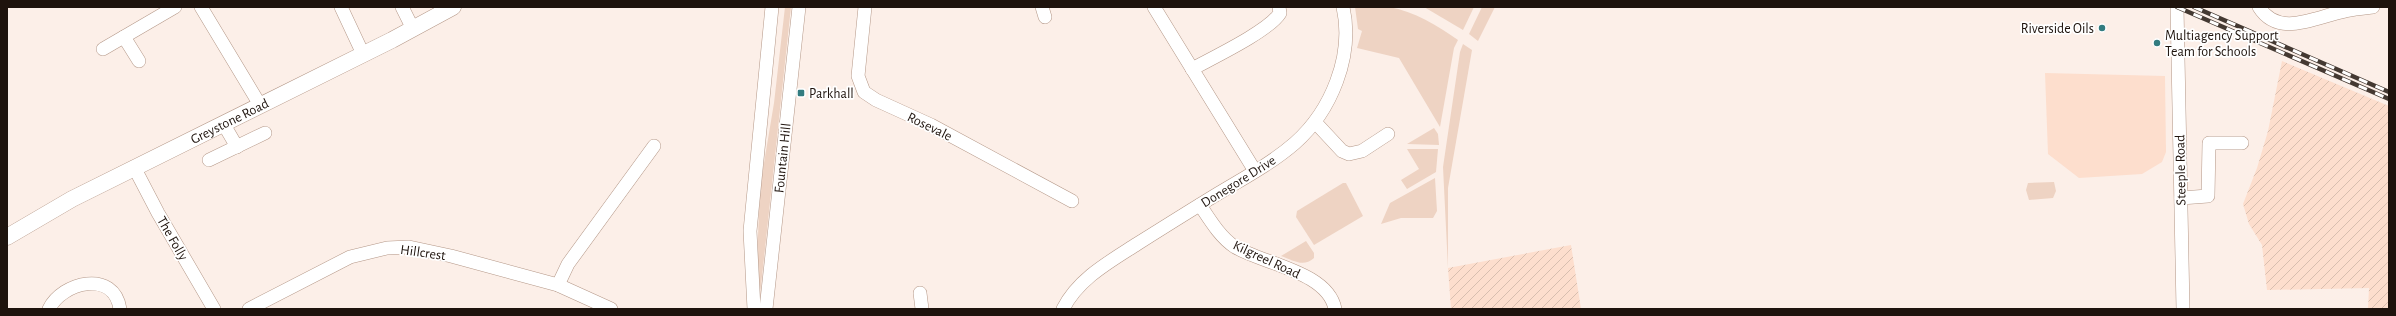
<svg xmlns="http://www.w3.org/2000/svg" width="2396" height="316" font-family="'Alegreya Sans',sans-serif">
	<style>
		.built { fill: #fddecd }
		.industrial { fill: url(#industrial-furrows) }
		.green { fill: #eed3c3 }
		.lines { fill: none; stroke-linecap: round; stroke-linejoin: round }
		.minor-casing { stroke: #b49787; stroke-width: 14 }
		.major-casing { stroke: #b49787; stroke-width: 17 }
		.minor { stroke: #fff; stroke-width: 13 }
		.major { stroke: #fff; stroke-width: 16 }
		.rail-casing { stroke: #443932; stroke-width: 4.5 }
		.rail { stroke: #fff; stroke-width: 3; stroke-dasharray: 9; stroke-linecap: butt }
		.poi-dot { fill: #337c80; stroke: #fff; stroke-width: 1.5 }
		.labels { text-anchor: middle; stroke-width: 3.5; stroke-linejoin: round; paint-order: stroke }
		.poi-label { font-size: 14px; fill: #1e130d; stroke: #fff; text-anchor: start }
		.street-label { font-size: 14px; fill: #1e130d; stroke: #fff }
	</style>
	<defs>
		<pattern id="industrial-furrows" width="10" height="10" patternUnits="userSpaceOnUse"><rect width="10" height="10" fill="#fddecd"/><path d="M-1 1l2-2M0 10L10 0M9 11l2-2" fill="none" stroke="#d8beaf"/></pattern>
	</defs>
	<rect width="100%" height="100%" fill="#fcefe8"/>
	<polygon class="built" points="2045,73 2165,76 2166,152 2162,162 2142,174 2079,178 2048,154"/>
	<g class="industrial">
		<polygon points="2282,61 2389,106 2389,309 2368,309 2369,288 2267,290 2262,245 2249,224 2243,204 2257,168 2268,131"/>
		<polygon points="1571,245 1581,309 1451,309 1448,268"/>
	</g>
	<g class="green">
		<polygon points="785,7 791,7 760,295 757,261 760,187 774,103"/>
		<path d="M1355,7C1366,7 1378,6 1389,7C1414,11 1438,26 1458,40L1454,48L1440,127L1399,58L1357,48L1362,31L1358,29Z"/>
		<polygon points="1424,7 1474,7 1463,30"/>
		<polygon points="1482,7 1495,7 1478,41 1469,34"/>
		<polygon points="1463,44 1472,50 1448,188 1448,268 1443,167 1460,52"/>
		<polygon points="1434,128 1438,134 1439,145 1407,144"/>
		<polygon points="1407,149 1438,149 1436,172 1407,189 1401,180 1419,169"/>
		<polygon points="1435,178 1437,211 1433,218 1401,218 1381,224 1390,203"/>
		<polygon points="2054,182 2056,191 2053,198 2029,200 2026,190 2028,183"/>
		<polygon points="1343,183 1346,183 1363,216 1314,245 1296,217 1297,211"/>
		<path d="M1306,241L1314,253V258C1303,268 1293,260 1281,256Z"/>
	</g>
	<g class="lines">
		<defs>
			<g id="minor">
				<polyline points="201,7 260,105"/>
				<polyline points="341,7 363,54"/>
				<polyline points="402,7 413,29"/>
				<polyline points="865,7 858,76 864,92 876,100 931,125 1072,201"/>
				<polyline points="1042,7 1045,17"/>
				<polyline points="1154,7 1255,171"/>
				<polyline points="2177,7 2183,309"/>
				<path d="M2259,7C2279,39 2318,16 2345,11C2354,9 2364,8 2373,7"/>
				<polyline points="124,37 139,61"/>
				<polyline points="103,49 175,7"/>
				<path d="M1192,69C1212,58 1269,31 1280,13L1279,7"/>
				<polyline points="1315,122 1342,151 1349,154 1362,151 1388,134"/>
				<polyline points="223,123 237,147"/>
				<polyline points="209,160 265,133"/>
				<polyline points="134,167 158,213 214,309"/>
				<polyline points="2181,198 2208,196 2209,143 2242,143"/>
				<path d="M1200,205C1210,220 1220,237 1235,247C1264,264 1328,272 1335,309"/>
				<polyline points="558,285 568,264 654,146"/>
				<polyline points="920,293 922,309"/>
				<path d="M49,309C62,282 114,269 120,309"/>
				<polyline points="249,309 350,257 387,248 409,247 451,256 558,285 611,309"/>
				<polyline points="754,309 750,231 772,7"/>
				<polyline points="766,309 799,7"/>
				<path d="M1063,309C1078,279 1109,262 1137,244C1164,227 1191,210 1219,193C1244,178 1272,163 1295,143C1331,111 1354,56 1343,7"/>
			</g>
			<g id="major">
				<path id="s1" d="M7,237L72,199L392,40L453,7"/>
			</g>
		</defs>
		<use href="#minor" class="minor-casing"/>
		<use href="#major" class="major-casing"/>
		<use href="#minor" class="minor"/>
		<use href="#major" class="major"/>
		<defs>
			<g id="rail">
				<polyline points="2177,7 2389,99"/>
				<polyline points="2194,7 2389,92"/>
			</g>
		</defs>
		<use href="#rail" class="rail-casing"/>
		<use href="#rail" class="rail"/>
	</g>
	<g class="poi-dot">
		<circle cx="2102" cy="28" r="4"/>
		<circle cx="2157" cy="43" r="4"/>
		<rect x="797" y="89" width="8" height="8" rx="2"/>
	</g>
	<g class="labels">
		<g class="poi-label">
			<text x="2094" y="33" text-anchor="end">Riverside Oils</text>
			<text x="2165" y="40">Multiagency Support<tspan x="2165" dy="16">Team for Schools</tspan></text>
			<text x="809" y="98">Parkhall</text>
		</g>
		<g class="street-label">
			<text dy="5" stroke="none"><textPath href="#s1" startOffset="251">Greystone Road</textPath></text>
			<text transform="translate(930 126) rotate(26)" y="5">Rosevale</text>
			<text transform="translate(782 158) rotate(-84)" y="5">Fountain Hill</text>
			<text transform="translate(2180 170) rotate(-91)" y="5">Steeple Road</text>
			<text transform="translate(1238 181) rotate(-32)" y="5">Donegore Drive</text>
			<text transform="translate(173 238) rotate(60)" y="5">The Folly</text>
			<text transform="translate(423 252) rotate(8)" y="5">Hillcrest</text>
			<text transform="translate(1267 259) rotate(25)" y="5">Kilgreel Road</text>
		</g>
	</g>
	<rect width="2396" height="316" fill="none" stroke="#1e130d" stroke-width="16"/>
</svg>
